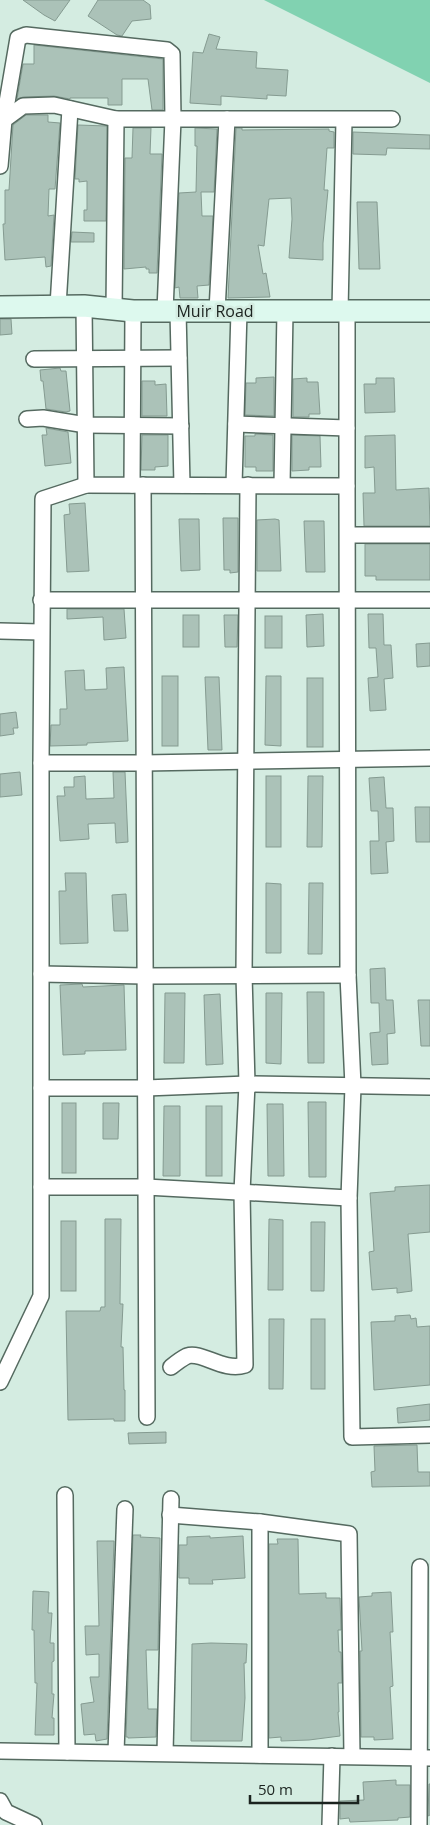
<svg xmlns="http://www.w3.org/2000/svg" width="430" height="1825" font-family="'Open Sans',sans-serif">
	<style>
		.green { fill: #81d2b1 }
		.building { fill: #abc2b8; stroke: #859b91 }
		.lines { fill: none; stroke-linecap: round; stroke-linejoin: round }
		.street-casing { stroke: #556a60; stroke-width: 18 }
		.secondary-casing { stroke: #556a60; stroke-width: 24 }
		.street { stroke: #fff; stroke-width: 15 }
		.secondary { stroke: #ddf9ee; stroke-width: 21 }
		.labels { text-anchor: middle; stroke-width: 5; stroke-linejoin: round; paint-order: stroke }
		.street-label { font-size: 16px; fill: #1b231f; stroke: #d4ece1 }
	</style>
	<rect width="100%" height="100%" fill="#d4ece1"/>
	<polygon class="green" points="264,0 430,0 430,83"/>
	<g class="building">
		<polygon points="23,0 70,0 55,21 44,15"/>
		<polygon points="98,0 143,0 150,5 151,19 132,21 122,36 117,35 88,16"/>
		<polygon points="209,34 220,37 216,49 257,52 256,68 288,70 286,96 267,95 267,99 221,96 221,105 190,103 193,52 203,53"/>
		<polygon points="34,45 163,59 163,110 152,110 148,79 122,79 122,105 108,105 108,98 70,98 70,99 54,96 23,97 17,99 23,64 34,64"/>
		<polygon points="26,115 48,115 48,122 60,123 55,189 49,189 48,216 54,215 51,266 46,267 45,257 5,260 3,224 5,224 5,190 9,190 13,125"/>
		<polygon points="78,125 107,126 106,221 84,221 84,210 87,210 87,181 79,182 79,179 75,179"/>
		<polygon points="133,128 151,128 150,154 162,154 157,273 149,273 149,269 146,269 146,267 124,269 125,158 132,158"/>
		<polygon points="195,128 217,129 214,192 201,192 202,216 213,216 209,285 197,286 198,298 180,298 179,287 175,288 179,193 196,192 197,146 195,146"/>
		<polygon points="236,128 242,128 242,130 329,129 329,131 334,132 334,148 327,148 324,190 328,190 323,243 323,260 289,258 292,219 291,198 269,199 264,246 258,245 263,274 266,273 270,297 228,298"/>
		<polygon points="353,132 430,135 430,149 387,148 386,155 353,154"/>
		<polygon points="357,202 377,202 380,269 359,269"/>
		<polygon points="72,232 94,233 94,242 71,242"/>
		<polygon points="0,319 11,319 12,334 0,335"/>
		<polygon points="60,368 61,371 66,371 70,411 66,412 46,409 43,381 41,381 40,370"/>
		<polygon points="274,377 274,416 245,415 246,383 256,383 256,378"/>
		<polygon points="307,378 307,382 318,382 320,414 309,414 309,417 293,417 293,379"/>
		<polygon points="376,378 394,378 395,412 365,413 364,384 376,384"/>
		<polygon points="142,381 155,381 155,385 166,384 167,416 142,416"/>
		<polygon points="46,428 68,432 71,463 45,466 42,435 47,435"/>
		<polygon points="255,434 273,435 273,471 256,471 256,467 245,467 245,436 255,436"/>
		<polygon points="142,435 168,435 168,466 155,467 155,470 141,470"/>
		<polygon points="292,435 320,436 321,467 309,467 309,470 292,471"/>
		<polygon points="395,435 396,490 429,488 430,526 364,526 363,493 375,493 374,467 365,468 365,436"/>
		<polygon points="85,503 89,571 67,572 64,515 70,514 69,504"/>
		<polygon points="223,518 238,518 238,572 230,573 230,570 224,570"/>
		<polygon points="179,519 199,519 200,570 181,571"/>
		<polygon points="275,519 279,520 281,571 257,571 257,520"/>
		<polygon points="304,521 324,521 325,572 306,572"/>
		<polygon points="365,544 430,544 430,580 376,580 376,576 365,576"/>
		<polygon points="67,609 124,609 126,638 104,640 103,617 67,619"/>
		<polygon points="323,614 324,646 307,647 306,615"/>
		<polygon points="368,614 383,614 384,645 391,645 393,678 384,679 386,710 370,711 368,678 378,677 376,648 369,648"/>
		<rect x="183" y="615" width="16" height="32"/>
		<polygon points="224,615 238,615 237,647 225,647"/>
		<rect x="265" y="616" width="17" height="32"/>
		<polygon points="430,643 430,666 417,667 416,644"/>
		<polygon points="124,667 128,741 87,743 87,745 50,746 51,725 60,725 60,709 67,709 65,671 84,670 85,690 107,689 106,668"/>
		<rect x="162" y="676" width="16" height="70"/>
		<polygon points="266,676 281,676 281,746 265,745"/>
		<polygon points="205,677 219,677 222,750 208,750"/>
		<rect x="307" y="678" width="16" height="69"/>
		<polygon points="16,712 18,728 13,728 14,734 0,736 0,714"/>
		<polygon points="20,772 22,795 0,797 0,774"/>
		<polygon points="113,772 125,772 128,842 116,843 115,823 88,824 89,839 60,841 57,796 65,796 64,787 74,787 74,777 85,776 86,799 114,798"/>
		<rect x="266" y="776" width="15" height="71"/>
		<polygon points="308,776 323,776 322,847 307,847"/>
		<polygon points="384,777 386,808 393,808 394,841 386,842 388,873 371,874 370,841 379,841 378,811 371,811 369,778"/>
		<polygon points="415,807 430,807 430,842 416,842"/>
		<polygon points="65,873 86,873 88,943 60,944 59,891 66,891"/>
		<polygon points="266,883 281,884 281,953 266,953"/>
		<polygon points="309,883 323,883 322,954 308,954"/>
		<polygon points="126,894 128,931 114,931 112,895"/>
		<polygon points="385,968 386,1000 393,1000 395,1033 387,1034 388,1064 372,1065 370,1033 380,1032 379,1003 371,1003 370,969"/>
		<polygon points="82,984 83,987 124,985 126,1050 85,1051 85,1054 63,1055 60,985"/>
		<polygon points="307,992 324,992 324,1063 308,1063"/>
		<polygon points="165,993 185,993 184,1063 164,1063"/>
		<polygon points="266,993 282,993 281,1064 266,1063"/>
		<polygon points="220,994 223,1064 206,1065 204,995"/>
		<polygon points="418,1000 430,1000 430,1046 421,1046"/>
		<polygon points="308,1102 326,1102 326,1177 309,1177"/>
		<rect x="62" y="1103" width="14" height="70"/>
		<polygon points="103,1103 119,1103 118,1139 103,1139"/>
		<polygon points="267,1104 283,1104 284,1176 268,1176"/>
		<polygon points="164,1106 180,1106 180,1176 163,1176"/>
		<rect x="206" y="1106" width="16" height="70"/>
		<polygon points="430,1185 430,1232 408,1234 412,1291 397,1293 397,1288 372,1290 369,1252 374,1251 370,1193 395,1191 395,1187"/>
		<polygon points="105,1219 121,1219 120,1304 123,1304 121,1347 123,1347 124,1390 125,1390 125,1421 114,1421 114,1419 68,1420 66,1311 100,1311 101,1307 105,1307"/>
		<polygon points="269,1219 283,1220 283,1290 268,1290"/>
		<rect x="61" y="1221" width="15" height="70"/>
		<polygon points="311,1222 325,1222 324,1291 311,1291"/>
		<polygon points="410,1315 411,1319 416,1318 417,1327 430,1326 430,1385 374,1390 371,1322 395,1321 395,1316"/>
		<polygon points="269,1319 284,1319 283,1389 269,1389"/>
		<rect x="311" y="1319" width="14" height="70"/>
		<polygon points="430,1404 430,1420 398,1423 397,1408"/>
		<polygon points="166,1432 166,1443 129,1444 128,1433"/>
		<polygon points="417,1445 418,1472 430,1472 430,1486 372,1487 371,1472 375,1471 374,1446"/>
		<polygon points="133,1535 141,1535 140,1537 160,1538 158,1650 146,1650 148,1709 157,1709 156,1737 128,1738 128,1737 126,1737"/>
		<polygon points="210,1536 210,1538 243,1536 245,1578 212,1580 213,1584 189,1584 189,1578 179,1578 179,1545 187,1545 187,1537"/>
		<polygon points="277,1539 298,1539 299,1594 326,1593 326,1598 340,1598 341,1630 338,1630 339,1652 341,1652 342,1683 338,1683 339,1712 338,1712 340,1736 309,1740 281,1741 281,1737 269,1738 269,1544 278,1544"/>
		<polygon points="97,1541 114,1541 107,1739 96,1741 95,1734 84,1735 81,1704 94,1702 90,1677 99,1677 99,1654 86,1655 85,1626 99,1626"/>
		<polygon points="33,1591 49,1592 48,1613 52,1613 50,1643 54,1643 54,1661 52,1662 52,1694 54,1694 52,1718 54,1718 54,1735 35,1735 37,1683 35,1683 34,1630 32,1630"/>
		<polygon points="391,1592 393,1632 390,1632 393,1686 390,1687 393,1739 374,1740 374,1737 361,1737 360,1651 362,1651 359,1597 372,1596 372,1593"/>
		<polygon points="211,1643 247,1644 246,1663 244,1663 245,1698 242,1741 191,1741 192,1644"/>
		<polygon points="396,1780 396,1785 410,1785 410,1817 398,1818 398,1820 350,1822 349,1818 340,1819 340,1801 364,1800 363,1782"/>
		<polygon points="429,1784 430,1784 430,1815 428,1816"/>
	</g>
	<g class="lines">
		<defs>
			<g id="street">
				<polyline points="0,120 4,120 18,38 26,35 167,50 172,54 173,119 165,311"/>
				<polyline points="0,166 4,120 23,106 54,105 116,119 392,119"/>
				<polyline points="58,306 70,109"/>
				<polyline points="84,306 86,485 347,486 347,311"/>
				<polyline points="114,310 116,119"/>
				<polyline points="178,311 182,485"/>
				<polyline points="217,311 227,119"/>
				<polyline points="340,311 344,120"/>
				<polyline points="34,359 179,358"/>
				<polyline points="27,419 43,418 86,425 181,426"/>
				<polyline points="236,424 347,428"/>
				<polyline points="132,485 133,311"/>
				<polyline points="143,485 147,1417"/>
				<polyline points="234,485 239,311"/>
				<polyline points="282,485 285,311"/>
				<polyline points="347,486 348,975 353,1086 349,1198 352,1437 430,1435"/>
				<polyline points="348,535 430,535"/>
				<polyline points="41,600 430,600"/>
				<polyline points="0,631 41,632"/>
				<polyline points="41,763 144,763 430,758"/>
				<polyline points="41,974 145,976 348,975"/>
				<polyline points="41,1088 146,1088 247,1084 430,1087"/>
				<polyline points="41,1187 146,1187 349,1198"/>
				<path d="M171,1367C176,1363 181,1359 187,1356C202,1351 223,1372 245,1365L242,1192L247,1084L244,975L248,485"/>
				<polyline points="0,1382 41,1296 41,763 43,499 86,485"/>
				<polyline points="65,1495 67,1752"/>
				<polyline points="170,1515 260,1522 349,1534 352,1756"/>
				<polyline points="0,1751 430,1758"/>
				<polyline points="116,1752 125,1509"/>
				<polyline points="165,1753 171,1499"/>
				<polyline points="260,1755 260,1522"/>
				<polyline points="0,1801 6,1812 34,1825"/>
				<polyline points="330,1825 332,1756"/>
				<polyline points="419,1825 420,1567"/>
			</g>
			<polyline id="secondary" points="0,307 84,306 133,311 430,311"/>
		</defs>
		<use href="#street" class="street-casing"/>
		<use href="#secondary" class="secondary-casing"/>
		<use href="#street" class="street"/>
		<use href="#secondary" class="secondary"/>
	</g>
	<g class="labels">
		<g class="street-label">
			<text x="215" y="317">Muir Road</text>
		</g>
	</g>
	<path d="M250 1795v8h108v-8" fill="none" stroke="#1b231f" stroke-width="2.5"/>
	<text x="258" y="1795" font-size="15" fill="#1b231f" stroke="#d4ece1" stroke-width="4" paint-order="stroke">50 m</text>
</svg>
